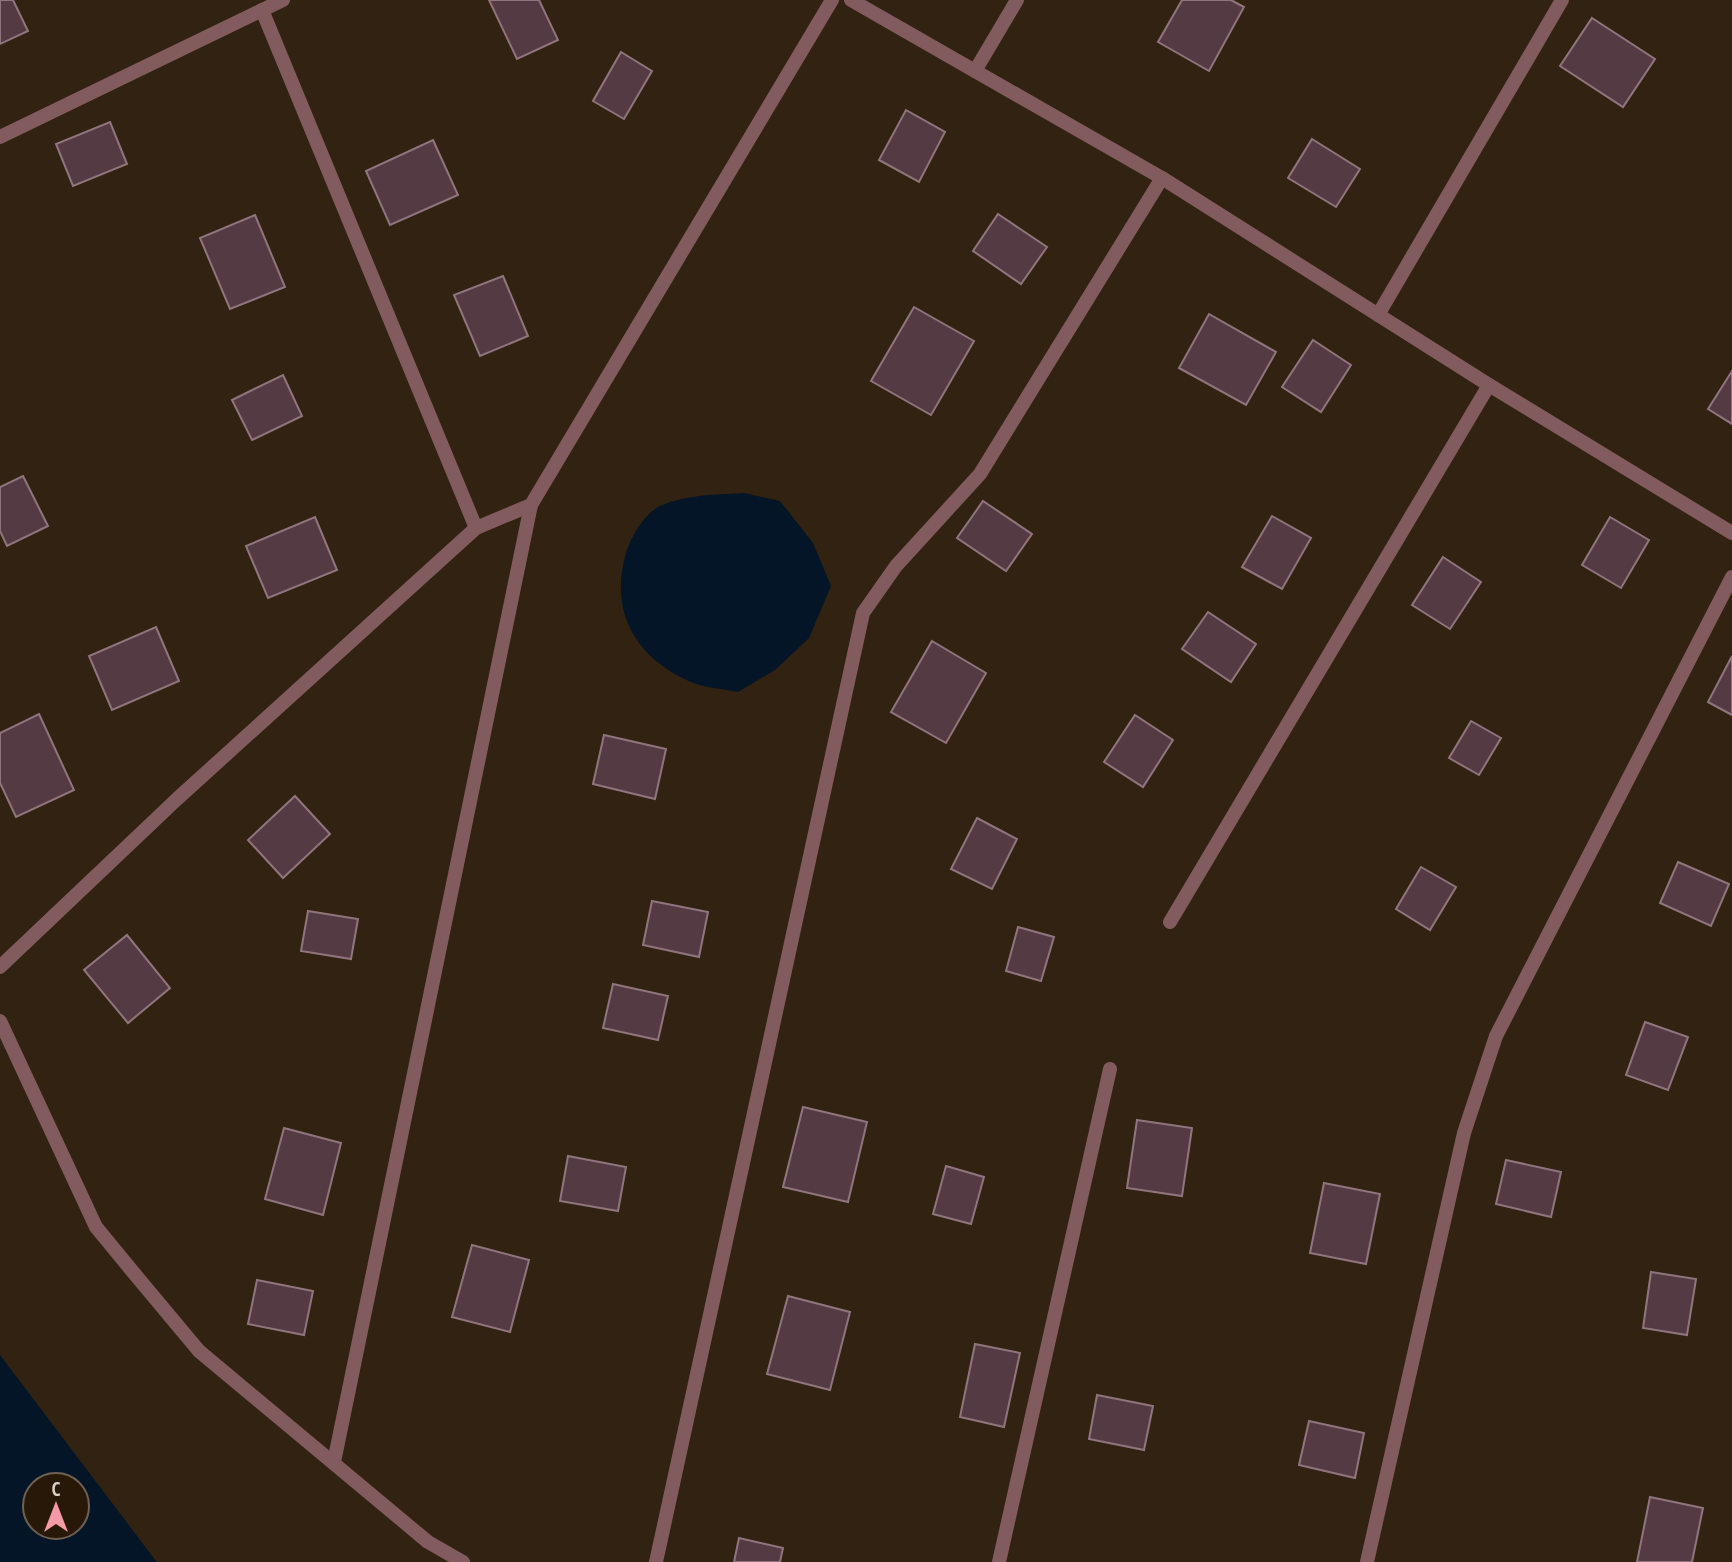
<svg xmlns="http://www.w3.org/2000/svg" width="1732" height="1562" font-family="'PT Sans Narrow',sans-serif">
	<style>
		.water { fill: #031527; fill-rule: evenodd }
		.building { fill: #543b43; stroke: #91757e; stroke-width: 2 }
		.lines { fill: none; stroke-linecap: round; stroke-linejoin: round }
		.street { stroke: #815b5e; stroke-width: 14 }
	</style>
	<rect width="100%" height="100%" fill="#322211"/>
	<g class="water">
		<path d="M744,493L780,501L813,543L831,586L809,638L775,670L738,692C723,689 705,688 691,682C635,658 609,611 626,553C631,537 644,514 660,506C687,494 715,495 744,493Z"/>
		<path d="M0,1355L156,1561L157,1562H0ZM77,1485V1527H35V1485Z"/>
	</g>
	<g class="building">
		<polygon points="0,0 13,0 28,31 0,44"/>
		<polygon points="489,0 539,0 558,40 517,59"/>
		<polygon points="1182,0 1231,0 1244,7 1209,71 1158,42"/>
		<polygon points="1592,18 1655,59 1623,107 1560,66"/>
		<polygon points="621,52 652,71 624,119 593,101"/>
		<polygon points="906,110 945,132 919,182 879,160"/>
		<polygon points="110,122 127,164 73,186 56,144"/>
		<polygon points="1312,139 1360,169 1336,207 1288,178"/>
		<polygon points="433,140 458,195 390,225 366,171"/>
		<polygon points="998,214 1047,247 1021,284 973,251"/>
		<polygon points="255,215 285,287 230,309 200,238"/>
		<polygon points="503,276 528,336 480,356 454,295"/>
		<polygon points="914,307 974,341 931,415 871,381"/>
		<polygon points="1209,314 1276,352 1246,405 1179,368"/>
		<polygon points="1313,340 1351,365 1321,412 1282,387"/>
		<polygon points="1732,371 1732,424 1708,409"/>
		<polygon points="283,375 302,416 252,440 232,400"/>
		<polygon points="23,476 48,526 7,546 0,531 0,487"/>
		<polygon points="983,501 1032,534 1006,571 957,538"/>
		<polygon points="1272,516 1311,538 1282,589 1242,567"/>
		<polygon points="315,517 337,570 268,598 246,546"/>
		<polygon points="1610,517 1649,540 1621,588 1582,565"/>
		<polygon points="1443,557 1481,582 1450,629 1412,605"/>
		<polygon points="1208,612 1256,644 1231,682 1182,649"/>
		<polygon points="156,627 179,681 112,710 89,656"/>
		<polygon points="932,641 986,673 946,743 891,712"/>
		<polygon points="1732,656 1732,715 1708,702"/>
		<polygon points="39,714 74,790 16,817 0,783 0,733"/>
		<polygon points="1135,715 1173,740 1143,787 1104,762"/>
		<polygon points="1471,721 1501,738 1479,775 1449,758"/>
		<polygon points="604,735 666,749 655,799 593,784"/>
		<polygon points="295,796 330,834 283,878 248,840"/>
		<polygon points="977,818 1017,839 992,889 951,869"/>
		<polygon points="1678,862 1729,884 1711,926 1660,903"/>
		<polygon points="1421,867 1456,887 1430,930 1396,909"/>
		<polygon points="652,901 708,912 699,957 643,945"/>
		<polygon points="308,911 358,919 351,959 301,951"/>
		<polygon points="1018,927 1054,937 1041,981 1006,971"/>
		<polygon points="127,935 170,988 128,1023 84,970"/>
		<polygon points="613,984 668,996 658,1040 603,1028"/>
		<polygon points="1645,1022 1688,1037 1668,1090 1626,1075"/>
		<polygon points="803,1107 867,1122 848,1202 783,1187"/>
		<polygon points="1137,1120 1192,1128 1182,1196 1127,1188"/>
		<polygon points="284,1128 341,1143 323,1215 265,1199"/>
		<polygon points="568,1156 626,1167 618,1211 560,1201"/>
		<polygon points="1506,1160 1561,1172 1551,1217 1496,1204"/>
		<polygon points="946,1166 984,1177 971,1224 933,1214"/>
		<polygon points="1324,1183 1380,1194 1366,1264 1310,1253"/>
		<polygon points="472,1245 529,1260 510,1332 452,1317"/>
		<polygon points="1651,1272 1696,1279 1687,1335 1643,1328"/>
		<polygon points="257,1280 313,1291 304,1335 248,1324"/>
		<polygon points="788,1296 850,1312 830,1390 767,1374"/>
		<polygon points="975,1344 1020,1353 1004,1427 960,1417"/>
		<polygon points="1097,1395 1153,1406 1144,1450 1089,1439"/>
		<polygon points="1309,1421 1364,1433 1355,1478 1299,1465"/>
		<polygon points="1650,1497 1703,1508 1692,1562 1637,1562"/>
		<polygon points="739,1538 783,1548 780,1562 734,1562"/>
	</g>
	<g class="lines">
		<g class="street">
			<polyline points="851,0 1162,178 1489,385 1732,533"/>
			<polyline points="262,10 476,528"/>
			<polyline points="975,71 1017,0"/>
			<polyline points="0,137 283,0"/>
			<polyline points="1378,315 1562,0"/>
			<polyline points="1170,922 1489,385"/>
			<polyline points="0,967 177,799 476,528 531,505 832,0"/>
			<polyline points="0,1021 96,1227 133,1272 199,1351 428,1542 463,1562"/>
			<polyline points="334,1462 531,505"/>
			<polyline points="656,1562 863,613 896,566 980,474 1162,178"/>
			<polyline points="999,1562 1110,1069"/>
			<polyline points="1367,1562 1464,1133 1496,1036 1732,577"/>
		</g>
	</g>
	<g transform="translate(56 1506)"><circle r="33" fill="#281807" stroke="#706253" stroke-width="2"/>
	<path d="M0-5L12 26L0 18L-12 26Z" fill="#f49aa6"/>
	<text y="-10" font-size="19" font-weight="bold" text-anchor="middle" fill="#dbd0c5">С</text>
	</g>
</svg>
